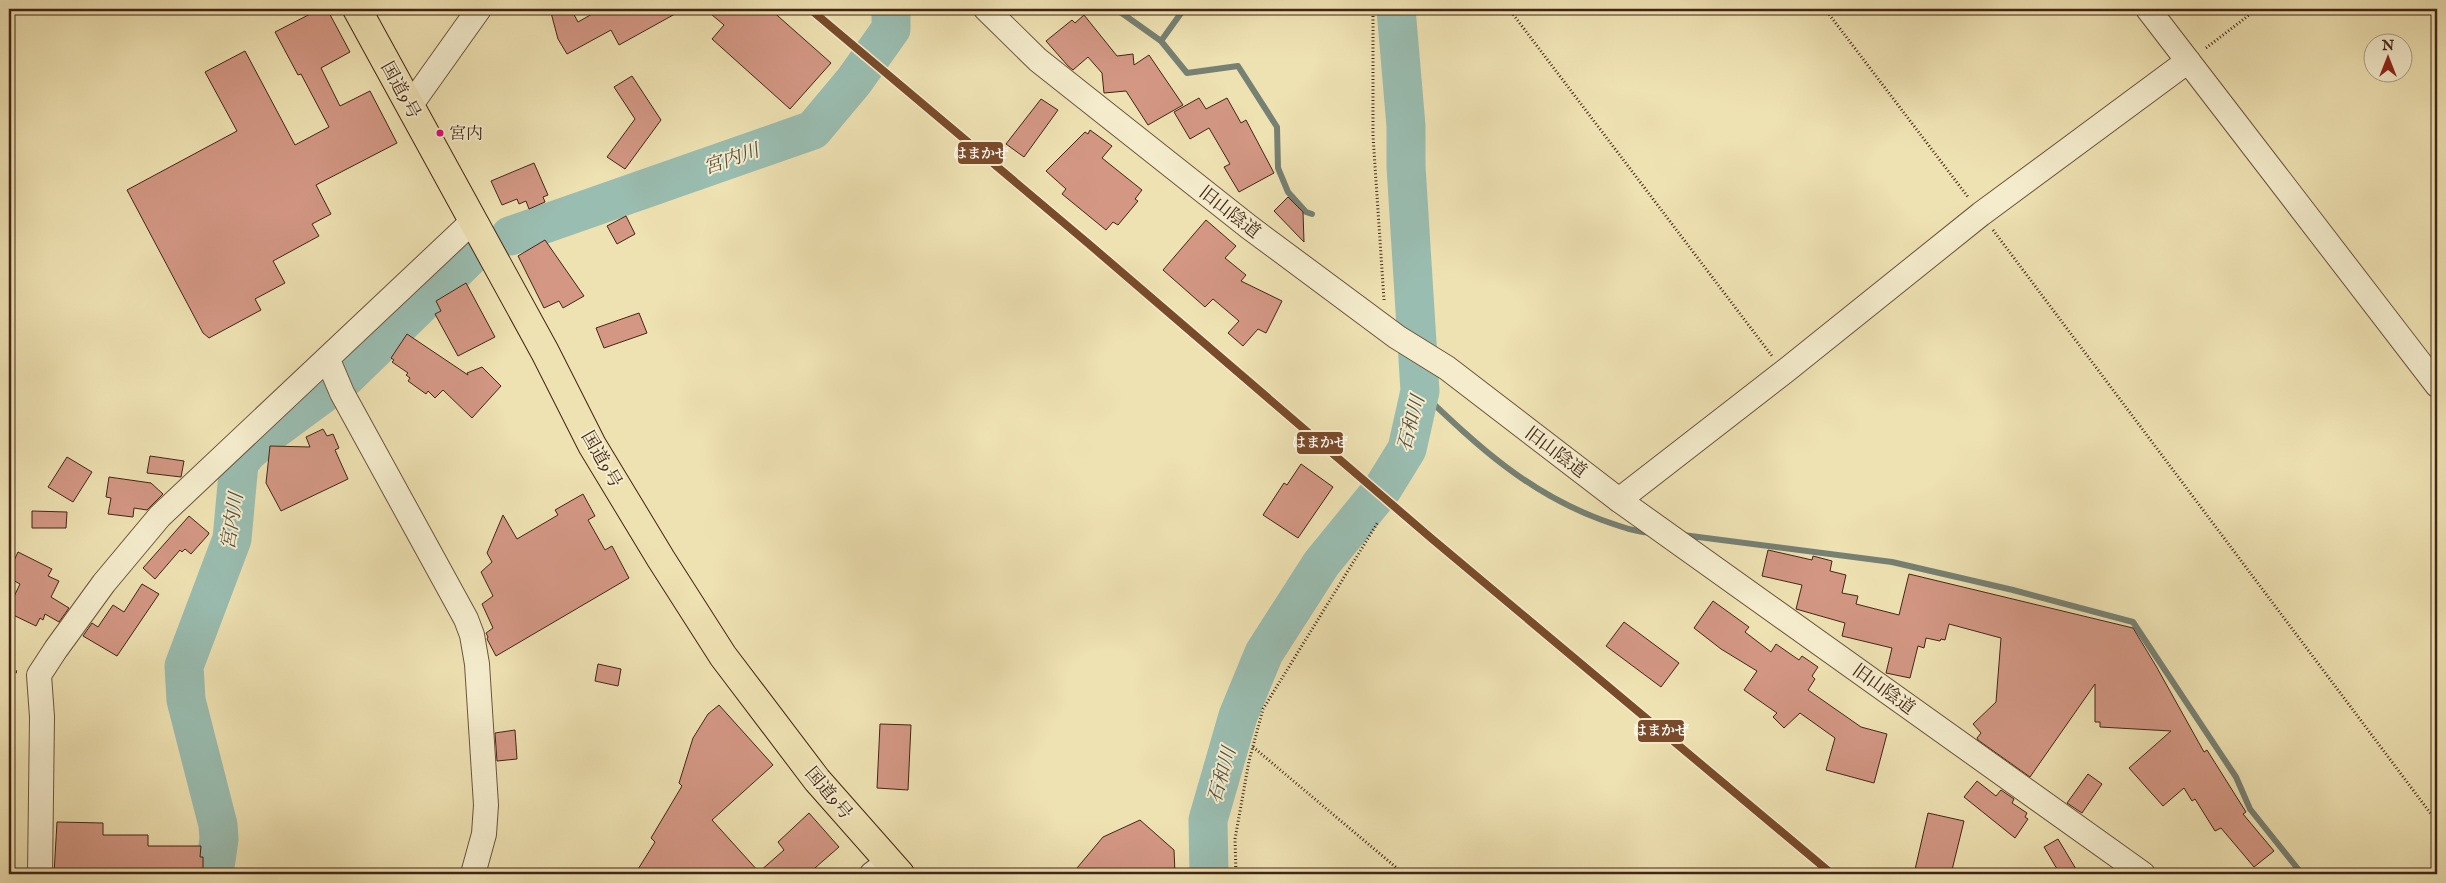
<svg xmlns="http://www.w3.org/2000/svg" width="2446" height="883" font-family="'IM FELL English','Noto Serif JP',serif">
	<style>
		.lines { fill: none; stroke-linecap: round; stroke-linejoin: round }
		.stream { stroke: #768073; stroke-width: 6 }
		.river { stroke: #9abdb1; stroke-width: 39 }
		.building { fill: #d39784; stroke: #412515 }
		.minor-casing { stroke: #6c543c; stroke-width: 26 }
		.highway-casing { stroke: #412515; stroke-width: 30 }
		.path { stroke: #412515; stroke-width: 3; stroke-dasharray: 1 2.5; stroke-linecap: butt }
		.minor { stroke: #f4eccd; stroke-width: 24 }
		.highway { stroke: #eee1b2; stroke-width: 28 }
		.rail-1-casing { stroke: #f4eccd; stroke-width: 11 }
		.rail-1 { stroke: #7a4b2a; stroke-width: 8 }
		.bus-dot { fill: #e5007d; stroke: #f4eccd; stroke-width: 2 }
		.labels { text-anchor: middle; stroke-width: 4; stroke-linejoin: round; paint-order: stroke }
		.bus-label { font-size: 17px; fill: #412515; stroke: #f4eccd; text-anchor: start }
		.street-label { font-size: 18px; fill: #412515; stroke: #f4eccd }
		.water-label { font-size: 19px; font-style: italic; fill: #574b3c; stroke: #f4eccd }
		.line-badge { stroke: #f4eccd; stroke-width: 2 }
		.badge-label { font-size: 14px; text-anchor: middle; font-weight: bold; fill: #fff }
	</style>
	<rect width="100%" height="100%" fill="#eee1b2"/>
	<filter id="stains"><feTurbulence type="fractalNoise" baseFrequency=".004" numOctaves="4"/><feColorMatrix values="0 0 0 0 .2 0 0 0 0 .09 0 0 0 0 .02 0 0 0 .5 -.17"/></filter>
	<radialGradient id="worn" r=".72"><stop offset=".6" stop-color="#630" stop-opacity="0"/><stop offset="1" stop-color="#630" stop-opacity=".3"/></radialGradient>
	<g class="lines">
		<g class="stream">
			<polyline points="1116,9 1161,41 1187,73 1238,66 1277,127 1278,168 1288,192 1306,212 1312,214"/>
			<polyline points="1161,41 1184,9"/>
			<path d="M1420,391C1477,445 1526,492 1602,520C1619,526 1634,532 1653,533"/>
			<polyline points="1683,535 1892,562 2013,590 2133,622 2236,777 2250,809 2302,874"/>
		</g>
		<g class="river">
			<polyline points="510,236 813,130 854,81 891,29 891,9"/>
			<polyline points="214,874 219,839 218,825 186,700 184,666 232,539 239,463 248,452 271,432 347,376 468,258"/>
			<polyline points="1209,874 1208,820 1238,716 1264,653 1321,564 1383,488 1407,449 1420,391 1406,166 1406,126 1396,9"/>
		</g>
	</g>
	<g class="building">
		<polygon points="320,9 327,9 350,52 321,68 340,106 370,91 397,143 316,185 331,214 312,224 319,236 273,261 285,283 255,299 261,310 209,338 203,333 127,190 237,131 205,72 245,51 295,145 329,127 301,74 298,75 275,32"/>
		<polygon points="550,9 571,9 578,22 601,9 684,9 619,45 611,30 567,54 558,39"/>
		<polygon points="705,9 770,9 831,63 790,109 712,39 724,25"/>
		<polygon points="1084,15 1117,56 1133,54 1134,65 1149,55 1183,105 1148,125 1126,91 1104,93 1102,73 1088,57 1073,70 1068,66 1046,41 1072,20 1075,23"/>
		<polygon points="632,76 661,120 625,169 607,157 635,119 614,87"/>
		<polygon points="1199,98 1206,109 1227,98 1241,123 1246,120 1274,173 1239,192 1224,167 1230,164 1209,128 1190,139 1174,112"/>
		<polygon points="1041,99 1058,110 1024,157 1006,144"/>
		<polygon points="1090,130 1112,146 1102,158 1142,190 1135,199 1138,201 1118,225 1113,222 1106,230 1062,194 1066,189 1046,171 1085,132 1088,134"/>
		<polygon points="534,163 548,195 543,197 545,202 529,209 526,201 519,204 517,199 502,205 491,181"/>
		<polygon points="1288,197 1303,212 1304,242 1274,211"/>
		<polygon points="626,216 635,234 617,244 607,226"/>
		<polygon points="1206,220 1236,246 1225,258 1246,275 1241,281 1282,301 1266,333 1258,329 1243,346 1228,333 1239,321 1213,299 1205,307 1163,270"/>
		<polygon points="545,240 584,296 563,308 559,301 544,308 518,256"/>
		<polygon points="466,283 495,337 458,356 435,314 441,311 436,301"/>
		<polygon points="639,313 647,333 604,348 596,328"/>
		<polygon points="407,334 468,375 467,373 482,367 501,386 472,418 443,390 435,398 428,391 426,394 408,381 410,378 406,375 408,373 392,362 394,360 391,358"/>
		<polygon points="323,429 327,436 333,434 339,448 335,450 348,479 281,511 266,483 270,446 310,447 306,437"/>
		<polygon points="150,456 184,461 181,477 147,473"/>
		<polygon points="67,457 92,472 73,502 48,487"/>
		<polygon points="1301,464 1333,487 1298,538 1263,515 1284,483 1287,485"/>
		<polygon points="109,477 151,483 163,494 147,510 134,508 133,517 108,514 111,498 106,497"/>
		<polygon points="583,494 595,516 588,520 605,550 612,546 629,578 496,656 487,639 488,637 486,633 493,628 482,604 493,596 481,572 492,562 487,553 503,515 517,539 558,515 555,510"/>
		<polygon points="32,511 67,512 66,528 32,528"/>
		<polygon points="189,516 209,533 208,535 191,554 185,549 182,552 180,550 155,579 143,568"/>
		<polygon points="1768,550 1812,560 1813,556 1832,561 1830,571 1846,575 1842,593 1858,596 1856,604 1899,615 1909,574 2133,628 2156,666 2204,752 2207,750 2246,812 2243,814 2274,851 2254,867 2221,828 2215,831 2195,799 2192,801 2184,788 2163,806 2129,768 2171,731 2100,727 2100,722 2095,722 2095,684 2030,777 1978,740 1977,738 1981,733 1973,724 1996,702 2001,638 1949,624 1945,640 1941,639 1940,641 1926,638 1924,648 1918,646 1910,678 1886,673 1892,648 1842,636 1845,623 1796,609 1802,585 1762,576"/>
		<polygon points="18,552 52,569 48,576 59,581 51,597 69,608 59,622 45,614 43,620 40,618 36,626 9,613 9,607 20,584 9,578 9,571"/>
		<polygon points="142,584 159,594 117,656 83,636 92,623 98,627 113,605 124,612"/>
		<polygon points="1713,601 1749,627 1745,632 1771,652 1776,644 1799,660 1802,656 1818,667 1812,676 1815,679 1808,690 1861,727 1887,734 1874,783 1826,770 1835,738 1800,713 1784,728 1773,717 1777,713 1744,690 1757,671 1721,649 1694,628"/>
		<polygon points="1624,622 1679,663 1661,687 1606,646"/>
		<polygon points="598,664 621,669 618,686 595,681"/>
		<polygon points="719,705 773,765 712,820 759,872 784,850 778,842 809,813 839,847 808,874 635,874 655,842 651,838 682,786 679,783 693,738 708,714"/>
		<polygon points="880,724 911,725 908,790 877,788"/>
		<polygon points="515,730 517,759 497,761 495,733"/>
		<polygon points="2088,774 2102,784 2082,813 2067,803"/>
		<polygon points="1977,781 1996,796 2001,790 2014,799 2012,803 2027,813 2025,817 2028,819 2015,838 1964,797"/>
		<polygon points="1928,813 1964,821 1951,874 1914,874"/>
		<polygon points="1140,820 1174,850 1175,874 1072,874 1103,837"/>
		<polygon points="57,822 103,823 103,835 148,835 148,846 201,846 200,857 203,857 203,874 54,874"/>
		<polygon points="2058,839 2079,874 2060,874 2044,847"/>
	</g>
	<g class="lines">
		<defs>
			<g id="minor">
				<polyline points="986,9 1038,60 1249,227 1397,337 1447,368 1619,500 2143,874"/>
				<polyline points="2148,9 2437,385"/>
				<polyline points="410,106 479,9"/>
				<polyline points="328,360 342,393 466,619 472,635 477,664 486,805 484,834 473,874"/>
				<polyline points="1619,500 1784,372 1981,214 2188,61"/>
				<polyline points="40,874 42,717 39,675 56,649 104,583 160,516 473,221"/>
				<polyline points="872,874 888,862"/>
			</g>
			<polyline id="highway" points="357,9 545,352 592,445 661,559 723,656 817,780 900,874"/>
		</defs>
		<use href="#minor" class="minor-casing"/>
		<use href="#highway" class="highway-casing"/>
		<g class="path">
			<polyline points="1373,9 1373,136 1384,300"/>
			<polyline points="1509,9 1772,356"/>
			<polyline points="1825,9 1968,197"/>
			<polyline points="2206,48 2257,9"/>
			<polyline points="1993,230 2437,822"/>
			<polyline points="9,671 18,672"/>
			<polyline points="1253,747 1404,874"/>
			<polyline points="1236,874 1235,839 1249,761 1263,709 1378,522"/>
		</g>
		<use href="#minor" class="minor"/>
		<use href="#highway" class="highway"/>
		<defs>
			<polyline id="rail-1" points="810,9 1090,245 1431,538 1832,874"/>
		</defs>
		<use href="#rail-1" class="rail-1-casing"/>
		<use href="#rail-1" class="rail-1"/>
	</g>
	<circle class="bus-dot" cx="440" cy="133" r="4.5"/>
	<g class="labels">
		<g class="bus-label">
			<text x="449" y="139">宮内</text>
		</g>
		<g class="street-label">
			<text transform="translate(401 90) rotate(61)" y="6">国道9号</text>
			<text transform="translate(1230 212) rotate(38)" y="6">旧山陰道</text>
			<text transform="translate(1556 452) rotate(37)" y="6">旧山陰道</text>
			<text transform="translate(602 459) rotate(60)" y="6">国道9号</text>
			<text transform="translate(1884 689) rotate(36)" y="6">旧山陰道</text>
			<text transform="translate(829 793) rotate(50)" y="6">国道9号</text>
		</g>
		<g class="water-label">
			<text transform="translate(731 158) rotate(-19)" y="7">宮内川</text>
			<text transform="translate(1410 423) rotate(-75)" y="7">石和川</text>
			<text transform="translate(231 521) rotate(-81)" y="7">宮内川</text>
			<text transform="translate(1221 775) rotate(-74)" y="7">石和川</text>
		</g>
	</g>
	<g class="line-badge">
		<rect x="957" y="141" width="47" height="24" rx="5" fill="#7a4b2a"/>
		<rect x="1296" y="431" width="48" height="24" rx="5" fill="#7a4b2a"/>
		<rect x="1637" y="719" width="48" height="24" rx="5" fill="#7a4b2a"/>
	</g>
	<g class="badge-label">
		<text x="981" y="158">はまかぜ</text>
		<text x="1320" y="447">はまかぜ</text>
		<text x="1661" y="735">はまかぜ</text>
	</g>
	<rect width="2446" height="883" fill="none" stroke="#eee1b2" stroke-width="30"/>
	<rect x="10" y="10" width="2426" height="863" fill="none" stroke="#412515" stroke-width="2.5"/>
	<rect x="15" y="15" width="2416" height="853" fill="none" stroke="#412515"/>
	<g transform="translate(2388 58)"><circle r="24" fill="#f4eccd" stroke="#ac9c83"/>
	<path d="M0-4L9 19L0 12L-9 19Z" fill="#8f2418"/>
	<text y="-8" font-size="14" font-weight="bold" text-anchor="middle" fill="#412515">N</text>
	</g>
	<rect width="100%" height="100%" filter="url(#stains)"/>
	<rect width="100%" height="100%" fill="url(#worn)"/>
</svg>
